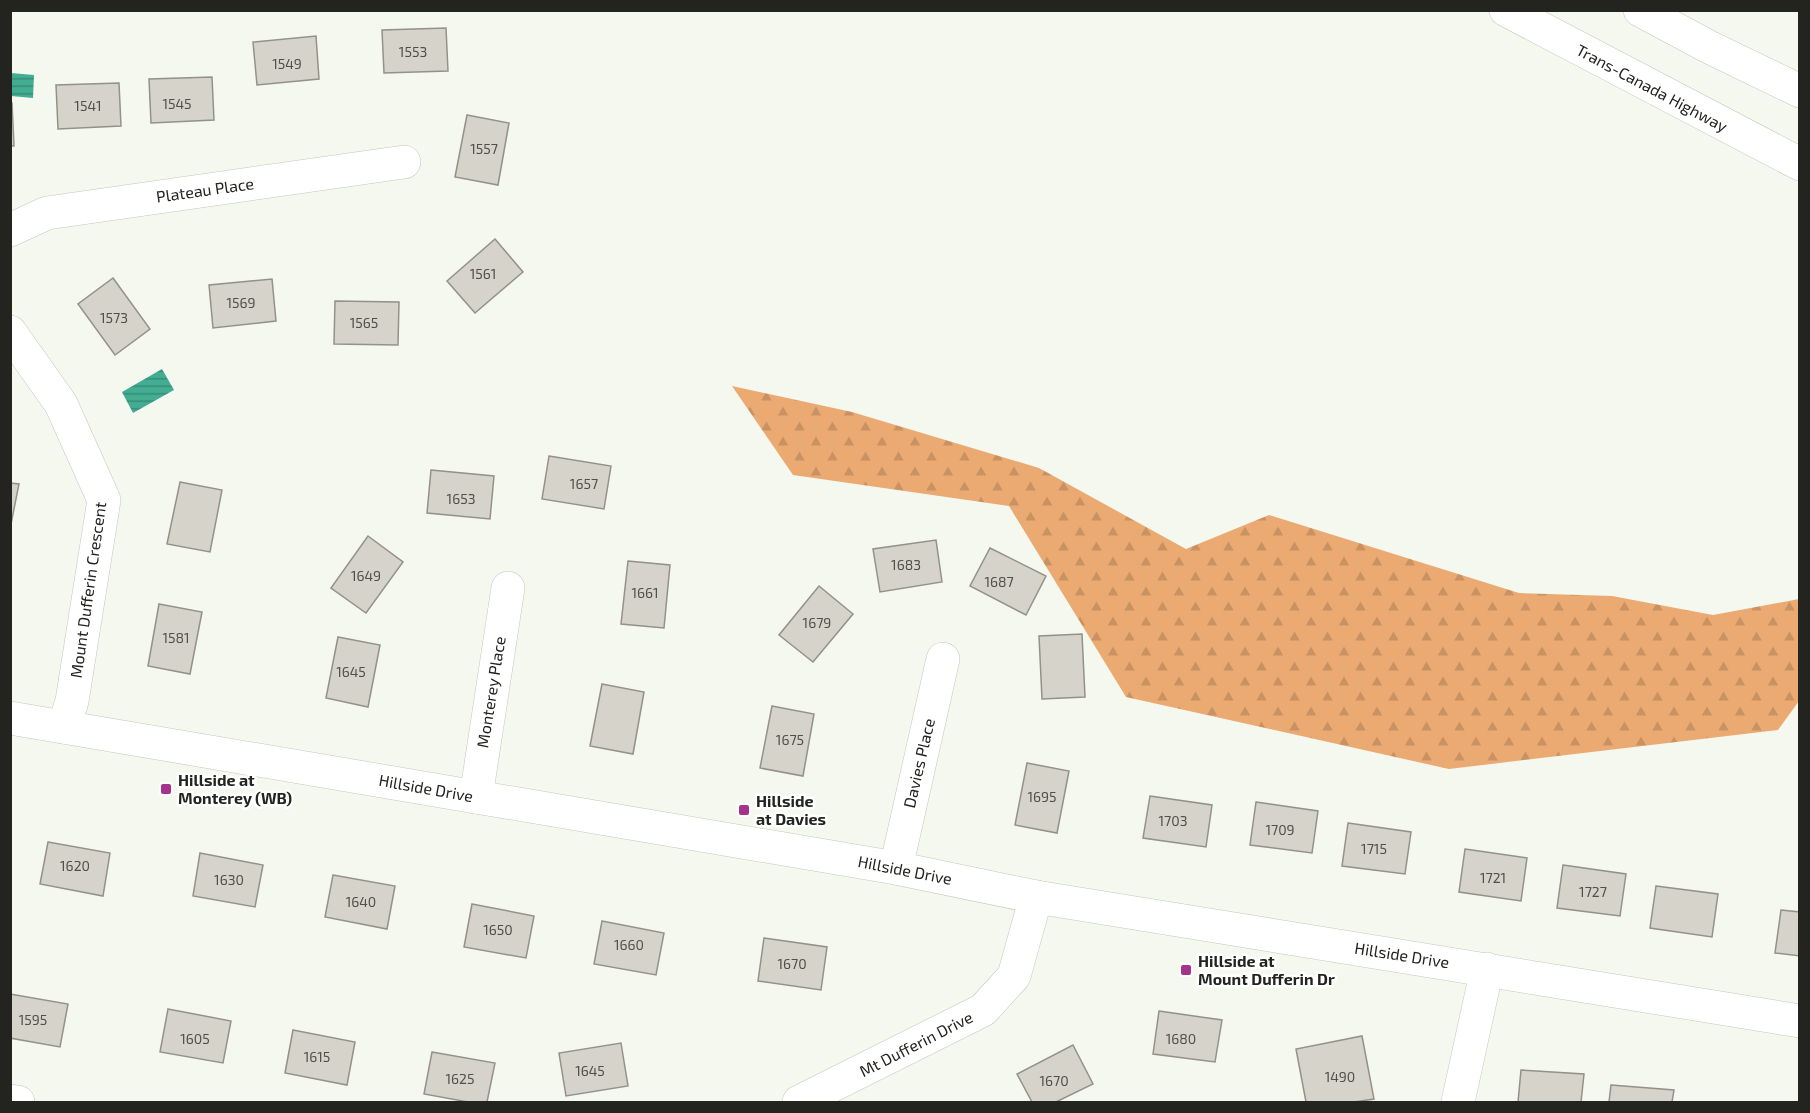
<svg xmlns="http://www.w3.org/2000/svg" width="1810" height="1113" font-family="'Exo 2',sans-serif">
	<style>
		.forest { fill: url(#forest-firs) }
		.water { fill: url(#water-rules) }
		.building { fill: #d6d3ca; stroke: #949189; stroke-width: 1.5 }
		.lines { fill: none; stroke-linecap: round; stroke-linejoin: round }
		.minor-casing { stroke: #c5c7be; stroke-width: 34 }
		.highway-casing { stroke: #c5c7be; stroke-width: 34 }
		.minor { stroke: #fff; stroke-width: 33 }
		.highway { stroke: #fff; stroke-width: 33 }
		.poi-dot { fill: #a6328d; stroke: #fff; stroke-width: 2 }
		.labels { text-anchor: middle; stroke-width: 5; stroke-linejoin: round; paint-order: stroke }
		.number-label { font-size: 14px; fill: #504f4a }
		.street-label { font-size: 16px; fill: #232320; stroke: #fff }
		.poi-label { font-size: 16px; font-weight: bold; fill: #232320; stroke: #fff; text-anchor: start }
	</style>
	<defs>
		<pattern id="forest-firs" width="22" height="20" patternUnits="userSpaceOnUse" patternTransform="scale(1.5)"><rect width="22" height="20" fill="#ebaa71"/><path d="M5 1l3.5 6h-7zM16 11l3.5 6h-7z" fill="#c99262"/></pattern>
		<pattern id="water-rules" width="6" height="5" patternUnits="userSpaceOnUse" patternTransform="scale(1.5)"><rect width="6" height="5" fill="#42ad92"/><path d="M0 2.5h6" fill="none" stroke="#378c77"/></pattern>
	</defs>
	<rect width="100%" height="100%" fill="#f5f8ef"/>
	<polygon class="forest" points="732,386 852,412 1039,468 1186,549 1269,515 1519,593 1612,596 1713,615 1799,599 1799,701 1778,730 1449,769 1126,697 1009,506 793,475"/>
	<g class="water">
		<polygon points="11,73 34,75 33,98 11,96"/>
		<polygon points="162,369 174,390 133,413 122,392"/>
	</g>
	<g class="building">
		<polygon points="446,28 448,71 384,73 382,30"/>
		<polygon points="316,36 319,79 257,85 253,42"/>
		<polygon points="212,77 214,120 151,123 149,79"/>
		<polygon points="119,83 121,126 58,129 56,85"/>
		<polygon points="10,103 12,103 14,146 10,146"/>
		<polygon points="467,115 509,123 498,185 455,177"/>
		<polygon points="495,239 523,272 475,313 447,281"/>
		<polygon points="113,278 150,329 115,355 78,304"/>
		<polygon points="272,279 276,321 213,328 209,285"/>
		<polygon points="335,301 399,302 398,345 334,344"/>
		<polygon points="549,456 611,466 604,509 542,499"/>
		<polygon points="431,470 494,476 490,519 427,513"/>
		<polygon points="180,482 222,490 210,552 167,544"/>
		<polygon points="10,483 19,484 10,529"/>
		<polygon points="368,536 403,562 366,613 331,588"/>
		<polygon points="936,540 942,582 880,592 873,549"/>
		<polygon points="990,548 1046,576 1026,615 970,586"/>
		<polygon points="628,561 670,565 664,628 621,624"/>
		<polygon points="819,586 853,614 813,662 779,635"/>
		<polygon points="159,604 202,612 190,674 148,666"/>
		<polygon points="1082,634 1085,697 1042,699 1039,636"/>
		<polygon points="338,637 380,645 368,707 326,698"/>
		<polygon points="602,684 644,692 633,754 590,746"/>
		<polygon points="772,706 814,714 803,776 760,768"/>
		<polygon points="1027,763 1069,771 1057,833 1015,825"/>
		<polygon points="1150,796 1212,805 1206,847 1143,838"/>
		<polygon points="1256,802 1318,811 1312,853 1250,845"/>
		<polygon points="1348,823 1411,832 1405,874 1342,866"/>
		<polygon points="48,842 110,853 103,896 40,884"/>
		<polygon points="1465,849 1527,858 1521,901 1459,892"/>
		<polygon points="200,853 263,865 255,907 193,896"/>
		<polygon points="1563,865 1626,874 1620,916 1557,908"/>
		<polygon points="333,875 395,886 387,929 325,917"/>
		<polygon points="1656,886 1718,894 1712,937 1650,928"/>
		<polygon points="472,904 534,916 526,958 464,947"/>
		<polygon points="1781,910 1800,912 1800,956 1775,953"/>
		<polygon points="602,921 664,933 656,975 594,964"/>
		<polygon points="764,938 827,947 821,990 758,981"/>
		<polygon points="10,994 68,1004 60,1047 10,1038"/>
		<polygon points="168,1009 231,1021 223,1063 160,1052"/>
		<polygon points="1159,1011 1222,1020 1215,1062 1153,1054"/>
		<polygon points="293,1030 355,1042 347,1085 285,1073"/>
		<polygon points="1362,1036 1374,1099 1354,1102 1306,1102 1296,1049"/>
		<polygon points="621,1043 628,1086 566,1096 559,1053"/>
		<polygon points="1073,1045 1093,1084 1056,1102 1032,1102 1017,1074"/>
		<polygon points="432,1052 495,1063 487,1102 468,1102 424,1094"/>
		<polygon points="1521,1070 1584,1074 1581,1102 1518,1102"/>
		<polygon points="1611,1085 1674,1090 1672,1102 1609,1102"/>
	</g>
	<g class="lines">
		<defs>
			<g id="minor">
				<polyline points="10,230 47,213 404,162"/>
				<polyline points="10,332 61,404 104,500 72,701 64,727"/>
				<polyline points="10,718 896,868 1036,897 1800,1021"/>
				<polyline points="476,797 508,588"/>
				<polyline points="896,868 943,659"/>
				<polyline points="10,1101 18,1102"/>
				<polyline points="799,1102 983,1010 1014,976 1036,897"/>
				<polyline points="1458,1102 1487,969"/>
			</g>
			<g id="highway">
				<polyline points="1506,10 1800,164"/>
				<polyline points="1640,10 1709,47 1800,91"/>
			</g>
		</defs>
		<use href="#minor" class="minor-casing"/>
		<use href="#highway" class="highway-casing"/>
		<use href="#minor" class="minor"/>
		<use href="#highway" class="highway"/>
	</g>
	<g class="poi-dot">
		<rect x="160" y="783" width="12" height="12" rx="3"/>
		<rect x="738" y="804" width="12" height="12" rx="3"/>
		<rect x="1180" y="964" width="12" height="12" rx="3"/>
	</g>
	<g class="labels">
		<g class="number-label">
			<text x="413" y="57">1553</text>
			<text x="287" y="69">1549</text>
			<text x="177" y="109">1545</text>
			<text x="88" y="111">1541</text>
			<text x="484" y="154">1557</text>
			<text x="483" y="279">1561</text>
			<text x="241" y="308">1569</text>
			<text x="114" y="323">1573</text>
			<text x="364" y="328">1565</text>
			<text x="584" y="489">1657</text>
			<text x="461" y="504">1653</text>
			<text x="906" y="570">1683</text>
			<text x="366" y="581">1649</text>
			<text x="999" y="587">1687</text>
			<text x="645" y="598">1661</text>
			<text x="817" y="628">1679</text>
			<text x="176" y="643">1581</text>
			<text x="351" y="677">1645</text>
			<text x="790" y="745">1675</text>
			<text x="1042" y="802">1695</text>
			<text x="1173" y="826">1703</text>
			<text x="1280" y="835">1709</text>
			<text x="1374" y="854">1715</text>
			<text x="75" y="871">1620</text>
			<text x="1493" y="883">1721</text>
			<text x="229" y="885">1630</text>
			<text x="1593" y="897">1727</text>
			<text x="361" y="907">1640</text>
			<text x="498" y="935">1650</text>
			<text x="629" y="950">1660</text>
			<text x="792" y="969">1670</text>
			<text x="33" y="1025">1595</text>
			<text x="195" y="1044">1605</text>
			<text x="1181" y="1044">1680</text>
			<text x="317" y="1062">1615</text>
			<text x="590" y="1076">1645</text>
			<text x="1340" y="1082">1490</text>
			<text x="460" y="1084">1625</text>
			<text x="1054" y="1086">1670</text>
		</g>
		<g class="street-label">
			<text transform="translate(1652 88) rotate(28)" y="6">Trans-Canada Highway</text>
			<text transform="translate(205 190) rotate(-8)" y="6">Plateau Place</text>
			<text transform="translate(88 590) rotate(-82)" y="6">Mount Dufferin Crescent</text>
			<text transform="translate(491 692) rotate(-81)" y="6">Monterey Place</text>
			<text transform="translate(919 763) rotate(-77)" y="6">Davies Place</text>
			<text transform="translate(426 788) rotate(10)" y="6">Hillside Drive</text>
			<text transform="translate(905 870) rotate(11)" y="6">Hillside Drive</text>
			<text transform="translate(1402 955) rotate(9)" y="6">Hillside Drive</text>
			<text transform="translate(916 1044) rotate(-27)" y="6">Mt Dufferin Drive</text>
		</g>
		<g class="poi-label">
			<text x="178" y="786">Hillside at<tspan x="178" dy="18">Monterey (WB)</tspan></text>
			<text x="756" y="807">Hillside<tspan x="756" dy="18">at Davies</tspan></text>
			<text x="1198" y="967">Hillside at<tspan x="1198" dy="18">Mount Dufferin Dr</tspan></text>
		</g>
	</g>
	<rect width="1810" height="1113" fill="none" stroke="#232320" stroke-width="24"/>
</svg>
